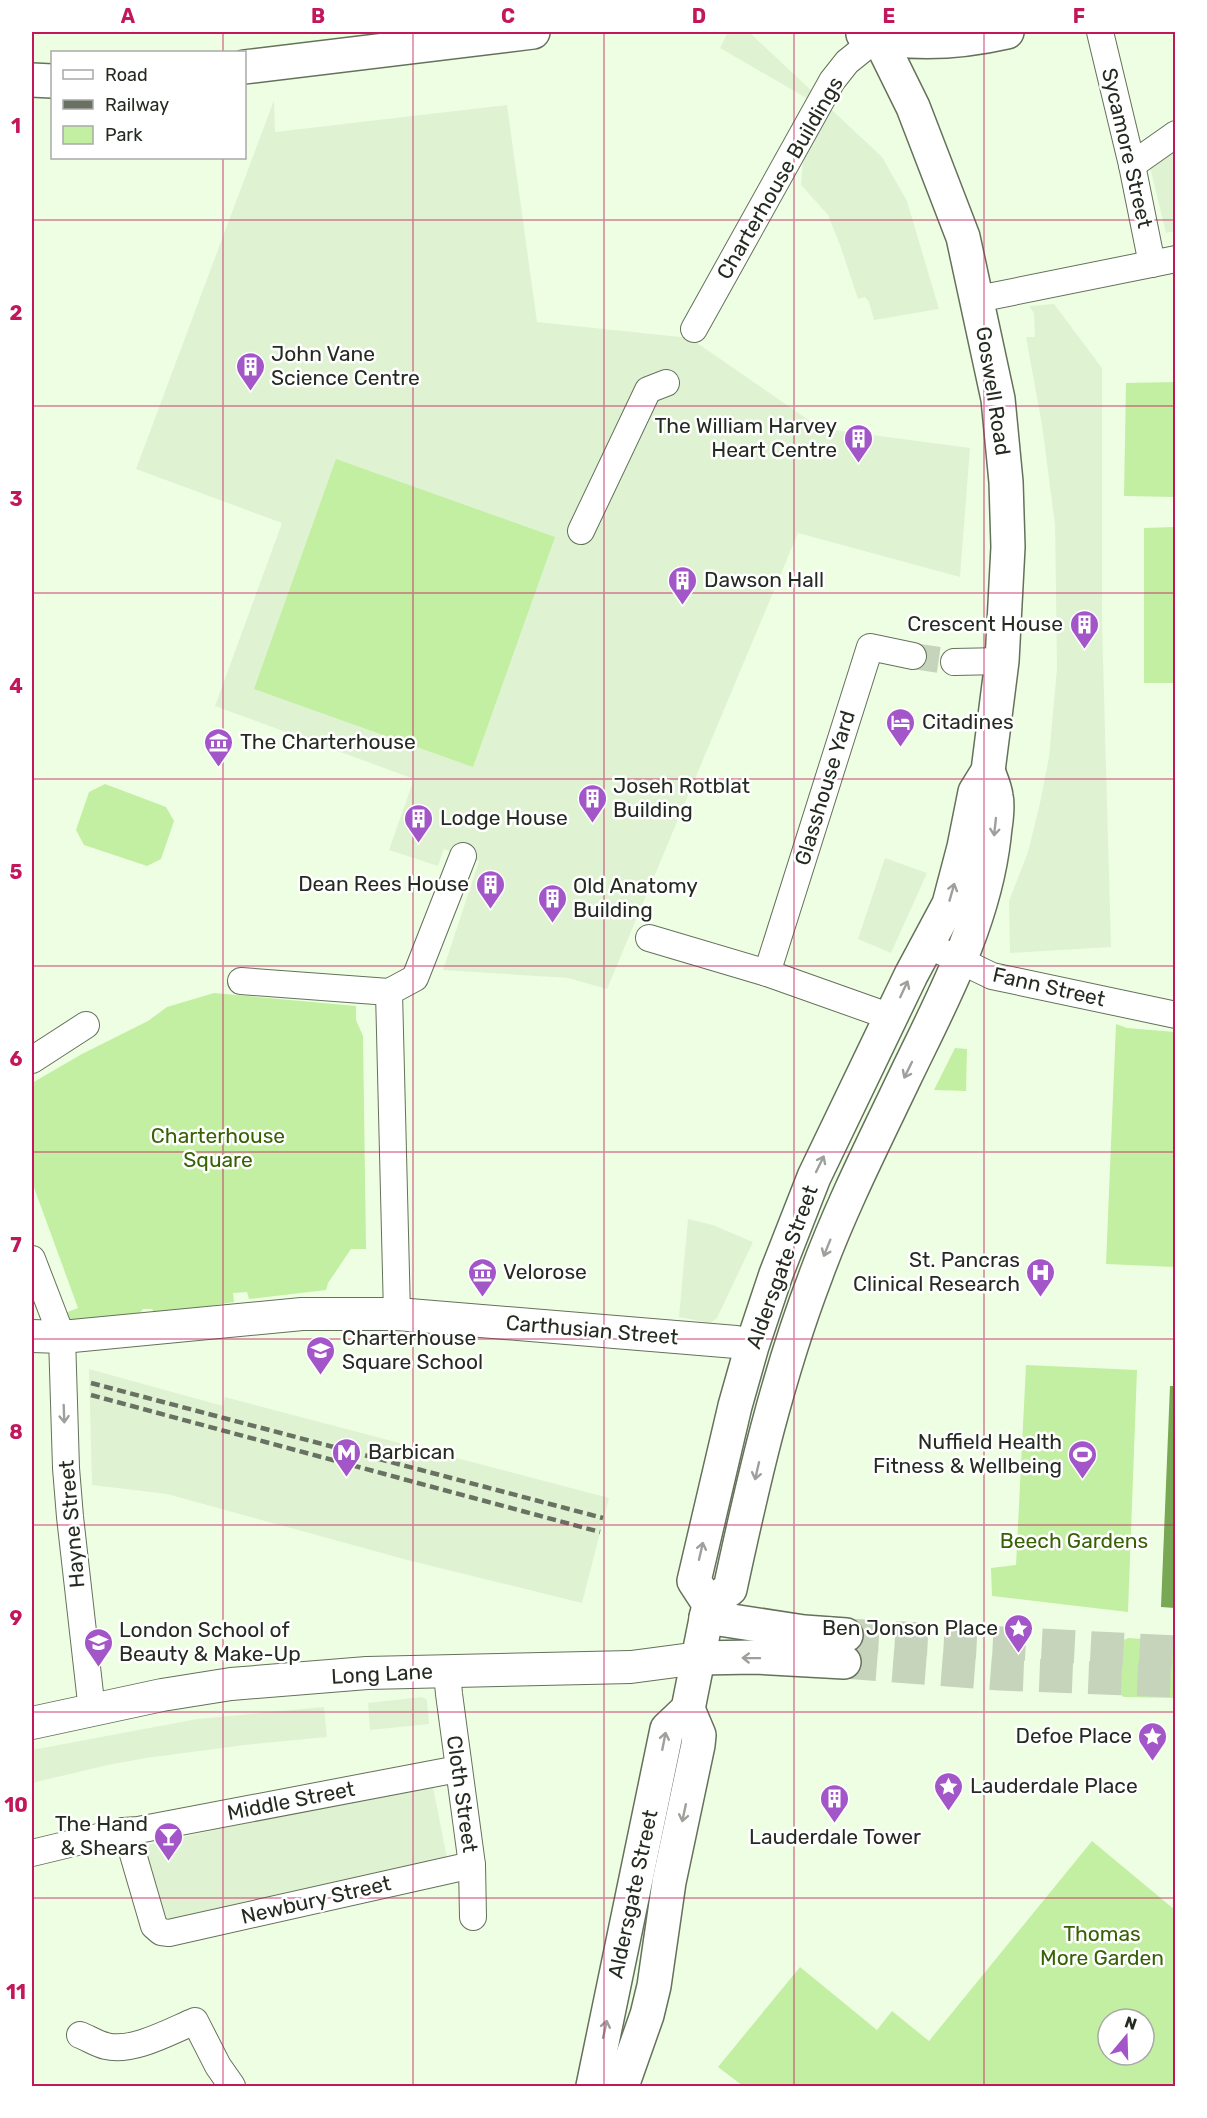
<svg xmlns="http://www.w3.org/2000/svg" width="1207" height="2118" font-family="Rubik,sans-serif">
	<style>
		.built { fill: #dff3d2 }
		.green { fill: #c2efa2; fill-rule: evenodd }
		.water { fill: #78a854 }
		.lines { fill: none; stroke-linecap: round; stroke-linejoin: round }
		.minor-tunnel { stroke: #c6d4bc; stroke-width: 26; stroke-dasharray: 26 13; stroke-linecap: butt }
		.secondary-tunnel { stroke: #c6d4bc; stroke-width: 33; stroke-dasharray: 33 16; stroke-linecap: butt }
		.minor-casing { stroke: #64715b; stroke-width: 28 }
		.tertiary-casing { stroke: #64715b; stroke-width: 34 }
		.secondary-casing { stroke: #64715b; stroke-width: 36 }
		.primary-casing { stroke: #64715b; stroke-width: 36 }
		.minor { stroke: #fff; stroke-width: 26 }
		.tertiary { stroke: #fff; stroke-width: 32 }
		.secondary { stroke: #fff; stroke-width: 33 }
		.primary { stroke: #fff; stroke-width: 33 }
		.rail { stroke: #697262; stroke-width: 4.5; stroke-dasharray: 9 4.5; stroke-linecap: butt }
		.oneway { stroke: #9da09b }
		.grid { fill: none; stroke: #c2185b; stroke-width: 1.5; stroke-opacity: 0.55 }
		.labels { text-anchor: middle; stroke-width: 5; stroke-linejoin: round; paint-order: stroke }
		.street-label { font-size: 21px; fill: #252b21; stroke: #fff }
		.poi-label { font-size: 21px; fill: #252b21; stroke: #fff; text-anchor: start }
		.park-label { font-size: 21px; fill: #376204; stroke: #fff }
		.neatline { fill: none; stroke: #c2185b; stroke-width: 2 }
		.grid-label { font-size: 20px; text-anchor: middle; font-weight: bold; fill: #c2185b }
	</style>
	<rect width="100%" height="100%" fill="#eefee3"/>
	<g class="built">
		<polygon points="728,32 749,32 882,157 907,201 939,309 874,320 869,302 865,297 858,299 840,245 828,215 801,185 808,99 720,48"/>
		<polygon points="274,100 275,132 507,105 537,322 690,338 820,428 970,448 960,577 798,533 607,989 568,978 443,970 479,861 444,849 438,866 389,850 414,779 215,706 282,523 136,469"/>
		<polygon points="1175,145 1175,231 1166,233 1149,163"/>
		<polygon points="1054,304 1102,368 1102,622 1111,947 1010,953 1009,901 1028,852 1040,803 1049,757 1057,668 1055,525 1042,425 1026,337 1035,337 1034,313 1029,306"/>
		<polygon points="885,858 927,873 891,953 858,939"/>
		<polygon points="688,1219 713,1225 753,1242 717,1318 710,1323 679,1317"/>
		<polygon points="89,1369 223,1406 225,1397 609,1498 582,1603 411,1561 167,1494 92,1485"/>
		<polygon points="422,1697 427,1700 429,1724 370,1730 368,1703"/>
		<polygon points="324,1707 327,1737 245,1745 146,1758 108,1765 32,1783 32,1750 197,1719"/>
		<polygon points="432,1782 447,1858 169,1919 164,1918 144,1849 147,1845"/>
	</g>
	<g class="green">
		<polygon points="1175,382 1175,497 1124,496 1126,383"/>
		<polygon points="336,459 555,537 473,767 254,689"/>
		<polygon points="1175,527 1175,683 1144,683 1144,528"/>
		<polygon points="105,784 166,807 174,821 161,859 147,866 84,845 76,830 89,792"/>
		<polygon points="214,993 356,1006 356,1020 363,1036 366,1249 351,1249 328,1283 326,1290 249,1299 247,1292 233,1293 234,1302 155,1315 152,1309 143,1309 138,1315 68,1322 65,1313 78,1308 32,1182 32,1083 82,1054 148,1021 167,1007"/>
		<polygon points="1116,1024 1127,1028 1175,1032 1175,1267 1106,1264"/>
		<polygon points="955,1048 967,1049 966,1091 934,1090"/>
		<polygon points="1026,1365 1137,1370 1128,1612 992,1596 991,1568 1016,1565"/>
		<polygon points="1128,1638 1175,1641 1175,1698 1124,1697 1116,1692 1114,1686 1116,1651 1120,1642"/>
		<path d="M1092,1841L1175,1910V2086H743L718,2067L800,1967L877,2030L892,2011L929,2041ZM1108,2019H1144V2055H1108Z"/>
	</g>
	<polygon class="water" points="1170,1386 1176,1386 1175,1608 1161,1607"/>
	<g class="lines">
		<polyline class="minor-tunnel" points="913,656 954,662"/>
		<g class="secondary-tunnel">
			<polyline points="846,1635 1176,1652"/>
			<polyline points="844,1662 1000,1674 1176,1681"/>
		</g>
		<defs>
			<g id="minor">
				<polyline points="1100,32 1132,165 1152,264"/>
				<polyline points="1132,165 1176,134"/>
				<polyline points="978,299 1176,259"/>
				<polyline points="694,329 832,81 847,62 878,37"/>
				<polyline points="581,531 648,390 666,383"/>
				<polyline points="954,662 1002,661"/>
				<polyline points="649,938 767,973 891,1017"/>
				<polyline points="928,945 992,976 1176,1015"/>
				<polyline points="767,973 870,647 913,656"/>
				<polyline points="241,981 389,992"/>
				<polyline points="389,992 397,1314"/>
				<polyline points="389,992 415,978 463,856"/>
				<polyline points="32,1060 86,1025"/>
				<polyline points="32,1259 62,1337 66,1468 70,1517 92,1711"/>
				<polyline points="447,1671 449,1694 472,1865 473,1917"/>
				<polyline points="123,1831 128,1837 154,1926 161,1932 169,1933 472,1865"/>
				<polyline points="32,1853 123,1831 138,1830 458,1769"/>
				<path d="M80,2035C88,2038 97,2044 106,2046C132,2053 171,2031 195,2021L218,2066L232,2086"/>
			</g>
			<g id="tertiary">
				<polyline points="32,1336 62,1337 302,1314 397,1314 736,1342 752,1346"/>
				<polyline points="32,1723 162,1695 231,1684 367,1673 631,1667 699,1658"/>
			</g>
			<g id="secondary">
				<polyline points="706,1617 804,1632 846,1635"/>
				<polyline points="699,1658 754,1657 844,1662"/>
			</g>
			<g id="primary">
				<path d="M863,34C911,46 959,43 1007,32"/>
				<polyline points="244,67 533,32"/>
				<polyline points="32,80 52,81"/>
				<path d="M709,1604L730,1589C753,1482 777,1377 816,1275C841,1207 874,1142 905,1077C942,1000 984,924 994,837C995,824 999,809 996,796C995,788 991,779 988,771"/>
				<polyline points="593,2086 667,1729 688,1709 709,1604 694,1581 735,1406 752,1346 776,1274 814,1177 911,975 949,904 964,847 975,792 988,771 1002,661 1008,547 1006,482 998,399 963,237 913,107 876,32"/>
				<polyline points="622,2086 647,2015 654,1986 669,1882 698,1745 699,1735 688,1709"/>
			</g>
		</defs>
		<use href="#minor" class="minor-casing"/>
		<use href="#tertiary" class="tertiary-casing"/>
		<use href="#secondary" class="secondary-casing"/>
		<use href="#primary" class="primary-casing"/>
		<use href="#minor" class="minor"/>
		<use href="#tertiary" class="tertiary"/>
		<use href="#secondary" class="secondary"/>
		<use href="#primary" class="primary"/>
		<g class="rail">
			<polyline points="91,1383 603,1518"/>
			<polyline points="91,1395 600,1532"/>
		</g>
	</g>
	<defs><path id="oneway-shaft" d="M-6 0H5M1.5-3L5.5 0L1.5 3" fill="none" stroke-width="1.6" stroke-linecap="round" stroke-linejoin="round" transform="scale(1.5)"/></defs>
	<g class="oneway">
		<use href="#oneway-shaft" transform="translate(995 827) rotate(96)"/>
		<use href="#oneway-shaft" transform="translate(952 892) rotate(-74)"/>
		<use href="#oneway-shaft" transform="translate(904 989) rotate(-65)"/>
		<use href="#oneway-shaft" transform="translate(908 1070) rotate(116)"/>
		<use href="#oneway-shaft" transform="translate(820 1164) rotate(-64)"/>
		<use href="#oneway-shaft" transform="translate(827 1248) rotate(112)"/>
		<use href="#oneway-shaft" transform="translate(64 1414) rotate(88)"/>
		<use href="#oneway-shaft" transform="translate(757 1471) rotate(103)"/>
		<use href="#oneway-shaft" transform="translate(701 1551) rotate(-77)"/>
		<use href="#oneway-shaft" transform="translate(751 1658) rotate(-179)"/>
		<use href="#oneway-shaft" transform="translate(664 1741) rotate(-79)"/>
		<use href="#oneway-shaft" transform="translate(684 1813) rotate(102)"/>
		<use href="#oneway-shaft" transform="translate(605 2029) rotate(-78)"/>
	</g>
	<path class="grid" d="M223,32V52M413,32V2086M604,32V2086M794,32V2086M984,32V2086M223,158V2086M32,220H1176M32,406H1176M32,593H1176M32,779H1176M32,966H1176M32,1152H1176M32,1339H1176M32,1525H1176M32,1712H1176M32,1898H1176"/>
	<defs>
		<symbol id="building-pin" viewBox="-11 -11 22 30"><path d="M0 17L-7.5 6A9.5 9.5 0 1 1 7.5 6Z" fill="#a356c8" stroke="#fff"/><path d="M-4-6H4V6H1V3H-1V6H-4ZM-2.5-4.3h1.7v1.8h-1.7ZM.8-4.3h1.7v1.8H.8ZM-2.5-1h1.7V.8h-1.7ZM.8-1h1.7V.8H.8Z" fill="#fff"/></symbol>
		<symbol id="hotel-pin" viewBox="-11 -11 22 30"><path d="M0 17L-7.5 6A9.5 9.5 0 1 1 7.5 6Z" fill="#a356c8" stroke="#fff"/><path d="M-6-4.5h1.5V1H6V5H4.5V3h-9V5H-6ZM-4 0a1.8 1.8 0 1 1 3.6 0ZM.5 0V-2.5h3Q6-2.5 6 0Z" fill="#fff"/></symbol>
		<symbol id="museum-pin" viewBox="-11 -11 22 30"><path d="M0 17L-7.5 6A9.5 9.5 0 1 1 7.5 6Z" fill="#a356c8" stroke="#fff"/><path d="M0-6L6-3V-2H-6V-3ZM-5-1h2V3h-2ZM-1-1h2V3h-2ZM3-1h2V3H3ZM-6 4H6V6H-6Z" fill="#fff"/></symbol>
		<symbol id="hospital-pin" viewBox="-11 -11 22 30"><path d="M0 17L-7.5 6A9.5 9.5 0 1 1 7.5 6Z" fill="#a356c8" stroke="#fff"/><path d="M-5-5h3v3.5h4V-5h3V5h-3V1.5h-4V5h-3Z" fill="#fff"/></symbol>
		<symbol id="school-pin" viewBox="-11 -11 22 30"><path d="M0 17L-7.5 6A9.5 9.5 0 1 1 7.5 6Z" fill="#a356c8" stroke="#fff"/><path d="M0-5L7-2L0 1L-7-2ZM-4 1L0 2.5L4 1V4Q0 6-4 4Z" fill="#fff"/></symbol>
		<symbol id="metro-pin" viewBox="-11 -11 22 30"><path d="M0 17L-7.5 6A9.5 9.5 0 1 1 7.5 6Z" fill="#a356c8" stroke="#fff"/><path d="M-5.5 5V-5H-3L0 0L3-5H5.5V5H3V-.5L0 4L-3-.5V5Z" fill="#fff"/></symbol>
		<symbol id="stadium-pin" viewBox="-11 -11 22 30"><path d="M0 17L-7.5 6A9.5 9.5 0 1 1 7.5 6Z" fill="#a356c8" stroke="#fff"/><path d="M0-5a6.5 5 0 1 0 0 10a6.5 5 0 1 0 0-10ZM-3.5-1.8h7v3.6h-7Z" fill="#fff"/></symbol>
		<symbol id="sight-pin" viewBox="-11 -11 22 30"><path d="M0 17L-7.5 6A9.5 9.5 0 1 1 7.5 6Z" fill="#a356c8" stroke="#fff"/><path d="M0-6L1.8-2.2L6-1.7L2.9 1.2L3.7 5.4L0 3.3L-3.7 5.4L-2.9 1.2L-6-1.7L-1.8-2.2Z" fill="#fff"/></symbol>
		<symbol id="university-pin" viewBox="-11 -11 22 30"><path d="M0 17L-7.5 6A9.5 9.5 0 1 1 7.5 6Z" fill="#a356c8" stroke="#fff"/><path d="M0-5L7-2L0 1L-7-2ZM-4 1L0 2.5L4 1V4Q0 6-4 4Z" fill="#fff"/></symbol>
		<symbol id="bar-pin" viewBox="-11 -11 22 30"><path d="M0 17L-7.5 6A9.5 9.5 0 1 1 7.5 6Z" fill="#a356c8" stroke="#fff"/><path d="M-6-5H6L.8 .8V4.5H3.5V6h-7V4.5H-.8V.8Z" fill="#fff"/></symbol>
	</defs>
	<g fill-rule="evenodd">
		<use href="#building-pin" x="234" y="350" width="33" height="45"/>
		<use href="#building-pin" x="842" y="422" width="33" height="45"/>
		<use href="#building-pin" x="666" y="564" width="33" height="45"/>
		<use href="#building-pin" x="1068" y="608" width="33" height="45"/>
		<use href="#hotel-pin" x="884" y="706" width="33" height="45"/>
		<use href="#museum-pin" x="202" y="726" width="33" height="45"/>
		<use href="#building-pin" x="576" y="782" width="33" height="45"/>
		<use href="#building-pin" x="402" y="802" width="33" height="45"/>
		<use href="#building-pin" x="474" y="868" width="33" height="45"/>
		<use href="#building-pin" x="536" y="882" width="33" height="45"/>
		<use href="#museum-pin" x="466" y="1256" width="33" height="45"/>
		<use href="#hospital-pin" x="1024" y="1256" width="33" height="45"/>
		<use href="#school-pin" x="304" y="1334" width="33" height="45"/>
		<use href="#metro-pin" x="330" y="1436" width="33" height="45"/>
		<use href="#stadium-pin" x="1066" y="1438" width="33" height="45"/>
		<use href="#sight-pin" x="1002" y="1612" width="33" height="45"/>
		<use href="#university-pin" x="82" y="1626" width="33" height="45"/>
		<use href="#sight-pin" x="1136" y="1720" width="33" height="45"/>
		<use href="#sight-pin" x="932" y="1770" width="33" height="45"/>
		<use href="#building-pin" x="818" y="1782" width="33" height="45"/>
		<use href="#bar-pin" x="152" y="1820" width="33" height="45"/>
	</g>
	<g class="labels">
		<g class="street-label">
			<text transform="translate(1127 148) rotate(77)" y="7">Sycamore Street</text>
			<text transform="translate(780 178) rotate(-60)" y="7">Charterhouse Buildings</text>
			<text transform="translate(993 391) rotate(81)" y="7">Goswell Road</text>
			<text transform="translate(825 788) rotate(-73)" y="7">Glasshouse Yard</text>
			<text transform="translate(1049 987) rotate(13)" y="7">Fann Street</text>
			<text transform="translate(782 1267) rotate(-70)" y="7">Aldersgate Street</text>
			<text transform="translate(592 1330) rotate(5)" y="7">Carthusian Street</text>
			<text transform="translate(72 1524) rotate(-95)" y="7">Hayne Street</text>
			<text transform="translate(382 1674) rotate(-3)" y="7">Long Lane</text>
			<text transform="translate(462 1794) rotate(82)" y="7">Cloth Street</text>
			<text transform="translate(291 1801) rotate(-11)" y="7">Middle Street</text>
			<text transform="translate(633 1894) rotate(-78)" y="7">Aldersgate Street</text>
			<text transform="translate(316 1900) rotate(-13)" y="7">Newbury Street</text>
		</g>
		<g class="poi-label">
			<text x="271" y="361">John Vane<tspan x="271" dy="24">Science Centre</tspan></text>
			<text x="837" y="433" text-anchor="end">The William Harvey<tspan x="837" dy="24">Heart Centre</tspan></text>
			<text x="704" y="587">Dawson Hall</text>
			<text x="1063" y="631" text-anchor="end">Crescent House</text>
			<text x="922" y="729">Citadines</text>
			<text x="240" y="749">The Charterhouse</text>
			<text x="613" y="793">Joseh Rotblat<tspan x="613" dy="24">Building</tspan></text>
			<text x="440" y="825">Lodge House</text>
			<text x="469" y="891" text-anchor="end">Dean Rees House</text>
			<text x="573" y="893">Old Anatomy<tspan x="573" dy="24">Building</tspan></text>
			<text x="1020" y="1267" text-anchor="end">St. Pancras<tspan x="1020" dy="24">Clinical Research</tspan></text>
			<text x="503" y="1279">Velorose</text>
			<text x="342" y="1345">Charterhouse<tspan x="342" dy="24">Square School</tspan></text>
			<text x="1062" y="1449" text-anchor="end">Nuffield Health<tspan x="1062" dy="24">Fitness &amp; Wellbeing</tspan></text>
			<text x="368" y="1459">Barbican</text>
			<text x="998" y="1635" text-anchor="end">Ben Jonson Place</text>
			<text x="119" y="1637">London School of<tspan x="119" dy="24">Beauty &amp; Make-Up</tspan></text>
			<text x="1132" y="1743" text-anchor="end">Defoe Place</text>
			<text x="970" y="1793">Lauderdale Place</text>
			<text x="148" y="1831" text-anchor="end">The Hand<tspan x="148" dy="24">&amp; Shears</tspan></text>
			<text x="835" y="1844" text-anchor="middle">Lauderdale Tower</text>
		</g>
		<g class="park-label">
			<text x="218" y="1143">Charterhouse<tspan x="218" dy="24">Square</tspan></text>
			<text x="1074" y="1548">Beech Gardens</text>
			<text x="1102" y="1941">Thomas<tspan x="1102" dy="24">More Garden</tspan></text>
		</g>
	</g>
	<rect width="1207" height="2118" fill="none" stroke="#ffffff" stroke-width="66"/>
	<rect x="51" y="51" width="195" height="108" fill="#ffffff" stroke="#a8aaa6" stroke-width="1.5"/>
	<rect x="63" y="70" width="30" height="9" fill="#ffffff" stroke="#a8aaa6" stroke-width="1.5"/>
	<text x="105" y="81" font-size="18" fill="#252b21">Road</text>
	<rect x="63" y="100" width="30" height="9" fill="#697262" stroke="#a8aaa6" stroke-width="1.5"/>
	<text x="105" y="111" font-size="18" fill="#252b21">Railway</text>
	<rect x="63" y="126" width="30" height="18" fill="#c2efa2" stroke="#a8aaa6" stroke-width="1.5"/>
	<text x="105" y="141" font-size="18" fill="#252b21">Park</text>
	<g transform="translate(1126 2037) rotate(19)"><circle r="28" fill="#ffffff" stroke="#a8aaa6" stroke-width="1.5"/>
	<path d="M0-4.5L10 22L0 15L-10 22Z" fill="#a356c8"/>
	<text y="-9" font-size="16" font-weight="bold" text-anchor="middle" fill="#252b21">N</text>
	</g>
	<rect x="33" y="33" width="1141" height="2052" class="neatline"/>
	<g class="grid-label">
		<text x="128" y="23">A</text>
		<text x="318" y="23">B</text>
		<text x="508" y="23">C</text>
		<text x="699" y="23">D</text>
		<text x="889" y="23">E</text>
		<text x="1079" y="23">F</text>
		<text x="16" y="133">1</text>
		<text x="16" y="320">2</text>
		<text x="16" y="506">3</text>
		<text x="16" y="693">4</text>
		<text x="16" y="879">5</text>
		<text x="16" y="1066">6</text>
		<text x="16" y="1252">7</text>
		<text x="16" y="1439">8</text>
		<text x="16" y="1625">9</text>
		<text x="16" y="1812">10</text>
		<text x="16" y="1999">11</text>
	</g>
</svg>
